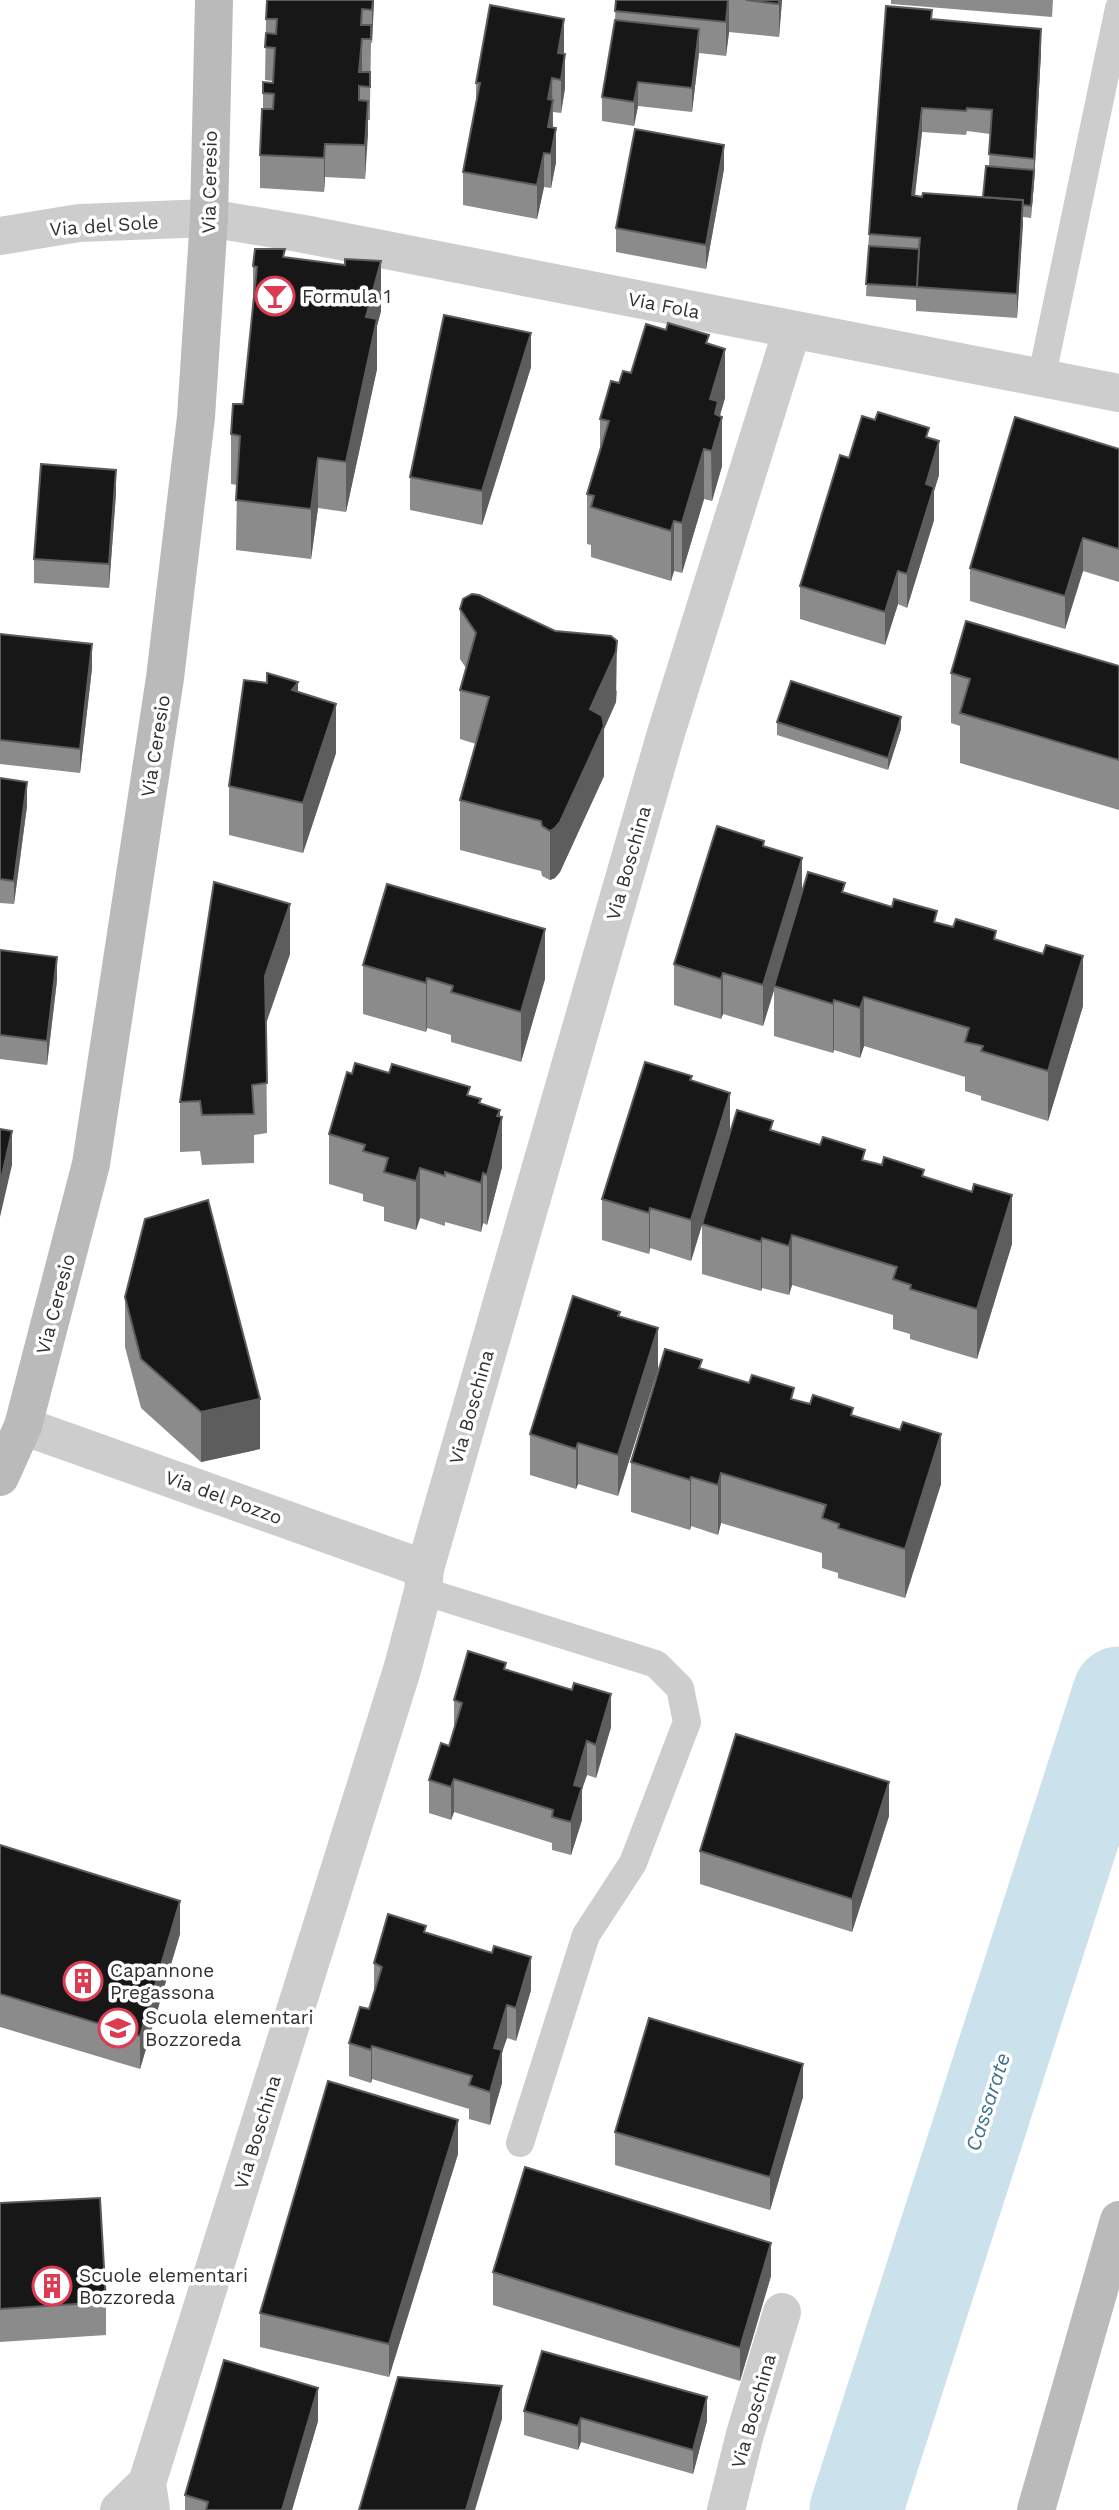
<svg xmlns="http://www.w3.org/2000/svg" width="1119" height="2510" font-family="'Work Sans',sans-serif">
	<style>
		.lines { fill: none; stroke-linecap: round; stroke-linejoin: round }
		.river { stroke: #cbe1eb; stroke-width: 93 }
		.service { stroke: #cdcdcd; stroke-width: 28 }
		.minor { stroke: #cdcdcd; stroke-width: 38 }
		.tertiary { stroke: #cdcdcd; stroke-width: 38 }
		.secondary { stroke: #bababa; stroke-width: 38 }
		.wall { fill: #8b8b8b; fill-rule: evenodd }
		.shaded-wall { fill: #5d5d5d }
		.building { fill: #171717; stroke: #5d5d5d; stroke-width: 2 }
		.labels { text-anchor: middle; stroke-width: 7; stroke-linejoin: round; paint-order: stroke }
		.street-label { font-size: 19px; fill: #303030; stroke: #fff }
		.poi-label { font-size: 19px; fill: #303030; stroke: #fff; text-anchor: start }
		.water-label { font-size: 21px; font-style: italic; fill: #41758e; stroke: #fff }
	</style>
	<rect width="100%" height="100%" fill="#fff"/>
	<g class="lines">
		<polyline class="river" points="856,2510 1119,1693"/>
		<g class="service">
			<polyline points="1041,380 1119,8"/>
			<polyline points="423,1591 656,1664 680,1688 687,1722 633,1863 586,1935 520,2143"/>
		</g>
		<g class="minor">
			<polyline points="0,236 79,223 209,218"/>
			<polyline points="23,1426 425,1569"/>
			<polyline points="119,2510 147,2483"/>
			<polyline points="151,2510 147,2483 402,1670 423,1591 425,1569 666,733 792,330"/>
			<polyline points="726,2510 745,2434 782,2312"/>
		</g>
		<polyline class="tertiary" points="209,218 304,234 1119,393"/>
		<g class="secondary">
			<polyline points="0,1477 23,1426 91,1164 165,678 196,417 209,218 214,0"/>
			<polyline points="1036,2510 1119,2220"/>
		</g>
	</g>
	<g class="wall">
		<polygon points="374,0 372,43 371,43 370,105 370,120 368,120 365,179 325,177 324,192 260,188 260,155 263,109 263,82 273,83 273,81 265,80 266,19"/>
		<polygon points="616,0 782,0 779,37 729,32 726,56 699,53 692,112 638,106 634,126 602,121 602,97 615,20"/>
		<polygon points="891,0 1053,0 1052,17 891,4"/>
		<path d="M932,19L1041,52L1034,183L1031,218L1023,217L1017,318L916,311V300L866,296L869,234ZM967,131L990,134L989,166L983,197H922L915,196L922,132L966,135Z"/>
		<polygon points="564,54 565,88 561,113 553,112 553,128 556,162 551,188 544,187 537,219 463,205 463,172 476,105 476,83"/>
		<polygon points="724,169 706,269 616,252 616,228"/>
		<polygon points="285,257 381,311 377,326 377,369 346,512 318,508 311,559 236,550 237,485 231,484 231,434 243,404 253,308 253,266"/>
		<polygon points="709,343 725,398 720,416 722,466 712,501 704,499 682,573 674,571 671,581 591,557 591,545 587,544 587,494 600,453 600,419 619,383 631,373"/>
		<polygon points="531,367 482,525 410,510 410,477"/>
		<polygon points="929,438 939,475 934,491 934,520 907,608 898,604 885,645 800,619 800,586 849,458"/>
		<polygon points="1119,449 1119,582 1083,571 1065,629 970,601 970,568"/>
		<polygon points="116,493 109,588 34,583 34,559"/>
		<polygon points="460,609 617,691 616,702 604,729 604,776 560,872 555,878 550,880 542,876 541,871 460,850 460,800 476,744 460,739 460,690 466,668 460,659"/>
		<polygon points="0,634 92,668 80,773 0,764"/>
		<polygon points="1119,666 1119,810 960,763 960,726 951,723 951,673"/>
		<polygon points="298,692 336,753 303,853 229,835 229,786"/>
		<polygon points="777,722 901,729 888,770 777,735"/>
		<polygon points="0,778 27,806 14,904 0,903"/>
		<polygon points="764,846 802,891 845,893 937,923 996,940 1083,1006 1048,1121 981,1100 981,1096 965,1091 965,1077 864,1046 860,1058 834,1050 833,1053 774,1036 774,990 763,1026 723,1014 721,1019 674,1005 674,964"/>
		<polygon points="0,950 57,980 47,1065 0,1059"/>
		<polygon points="290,954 266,1024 267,1133 254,1135 254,1163 202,1165 200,1151 180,1152 180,1102"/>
		<polygon points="363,965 545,979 521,1062 451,1042 451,1035 427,1028 426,1032 363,1014"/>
		<polygon points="389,1073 470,1096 481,1104 502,1167 487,1225 483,1223 481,1232 445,1222 445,1226 420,1218 416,1230 384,1221 384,1207 363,1201 363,1194 329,1184 329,1134 352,1074"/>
		<polygon points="692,1081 730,1131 773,1131 865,1161 924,1177 1012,1244 977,1359 910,1339 910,1334 893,1329 893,1315 792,1285 789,1295 762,1288 761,1291 702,1274 702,1225 691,1261 650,1248 649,1254 602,1240 602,1199"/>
		<polygon points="125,1297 260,1449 201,1462 141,1408 125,1347"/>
		<polygon points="620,1316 658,1369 618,1496 578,1484 576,1489 530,1475 530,1434"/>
		<polygon points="702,1369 794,1400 853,1416 941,1484 905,1598 838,1578 838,1573 822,1568 822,1553 721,1523 718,1535 691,1526 690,1530 631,1512 631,1462"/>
		<polygon points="506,1669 611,1727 596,1778 587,1775 582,1789 582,1820 571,1855 552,1850 552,1843 454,1812 451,1820 429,1813 429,1780 449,1746 454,1732 454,1700"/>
		<polygon points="889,1816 852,1932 700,1884 700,1851"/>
		<polygon points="0,1845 180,1934 140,2069 0,2027"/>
		<polygon points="426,1932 531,1990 516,2041 507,2038 502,2052 502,2083 490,2125 469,2119 469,2109 372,2079 371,2083 349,2076 349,2043 369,2009 374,1995 374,1963"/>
		<polygon points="803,2097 770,2210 615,2165 615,2132"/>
		<polygon points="458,2154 389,2377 260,2347 260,2313"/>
		<polygon points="0,2203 106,2302 106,2335 0,2342"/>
		<polygon points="493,2272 771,2276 740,2381 493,2305"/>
		<polygon points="524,2411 707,2421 693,2474 581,2442 578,2450 524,2435"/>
		<polygon points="318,2421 292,2510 185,2510 185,2495"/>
	</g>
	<g class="shaded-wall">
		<polygon points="373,0 374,0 372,43 372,10"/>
		<polygon points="729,0 729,32 726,56 726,22"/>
		<polygon points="779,0 782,0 779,37"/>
		<polygon points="362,9 362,72 359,86 361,25"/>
		<polygon points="564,19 564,53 559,80 558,53"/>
		<polygon points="699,29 699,53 692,112 692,88"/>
		<polygon points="1041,29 1041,52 1034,183 1031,218"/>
		<polygon points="565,54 565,88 561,113 561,80"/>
		<polygon points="552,78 553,133 548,154 548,99"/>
		<polygon points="638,82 638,106 634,126 634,102"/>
		<polygon points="368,101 368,135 365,179 365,145"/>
		<polygon points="922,108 922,132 912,219 912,195"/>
		<polygon points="556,128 556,162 551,188 551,154"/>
		<polygon points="325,144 325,177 324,192 324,158"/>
		<polygon points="724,145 724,169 706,269 706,245"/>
		<polygon points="544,153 544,187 537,219 537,185"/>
		<polygon points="1023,200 1023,224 1017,318 1017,294"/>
		<polygon points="381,261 381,311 377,326 377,369 346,512 346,462 366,317"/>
		<polygon points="531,333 531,367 482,525 482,491"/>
		<polygon points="725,349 725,398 718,421 722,417 722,466 712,501 710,399"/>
		<polygon points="939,441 939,475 934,491 934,520 907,608 907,574 926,484"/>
		<polygon points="704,449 704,499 682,573 682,523"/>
		<polygon points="318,458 318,508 311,559 311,509"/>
		<polygon points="116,470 116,493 109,588 109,564"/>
		<polygon points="674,521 674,571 671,581 671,531"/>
		<polygon points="1083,538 1083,571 1065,629 1065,596"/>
		<polygon points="898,571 898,604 885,645 885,612"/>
		<polygon points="617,641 616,702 604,729 604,776 560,872 555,878 550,880 550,831 590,709"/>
		<polygon points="92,644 92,668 80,773 80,749"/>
		<polygon points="298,682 298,732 292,690"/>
		<polygon points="336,704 336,753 303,853 303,803"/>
		<polygon points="901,717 901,729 888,770 888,758"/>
		<polygon points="27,782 27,806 14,904 14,881"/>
		<polygon points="802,858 802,899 774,986 774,990 763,1026 763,985"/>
		<polygon points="290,904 290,954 265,1026 265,976"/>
		<polygon points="545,929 545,979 521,1062 521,1012"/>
		<polygon points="1083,956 1083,1006 1048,1121 1048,1071"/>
		<polygon points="57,957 57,980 47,1065 47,1041"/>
		<polygon points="723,973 723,1014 721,1019 721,979"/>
		<polygon points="427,978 427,1028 426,1032 426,983"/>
		<polygon points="864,997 864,1046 860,1058 860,1008"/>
		<polygon points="834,1000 834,1050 833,1053 833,1004"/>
		<polygon points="730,1093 730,1133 691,1261 691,1220"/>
		<polygon points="500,1110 500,1124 502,1117 502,1167 487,1225 487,1175 497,1116"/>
		<polygon points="12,1131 12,1165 0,1217 0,1184"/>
		<polygon points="420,1168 420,1218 416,1230 416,1181"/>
		<polygon points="483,1173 483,1223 481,1232 481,1183"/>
		<polygon points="1012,1195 1012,1244 977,1359 977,1309"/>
		<polygon points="650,1208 650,1248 649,1254 649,1213"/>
		<polygon points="792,1235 792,1285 789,1295 789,1246"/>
		<polygon points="762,1238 762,1288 761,1291 761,1242"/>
		<polygon points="658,1328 658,1369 618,1496 618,1455"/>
		<polygon points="260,1399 260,1449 201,1462 201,1412"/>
		<polygon points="941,1434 941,1484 905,1598 905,1549"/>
		<polygon points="578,1443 578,1484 576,1489 576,1449"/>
		<polygon points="721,1473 721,1523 718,1535 718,1485"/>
		<polygon points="691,1477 691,1526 690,1530 690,1480"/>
		<polygon points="611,1694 611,1727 596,1778 596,1745"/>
		<polygon points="587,1741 587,1775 582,1789 582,1820 571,1855 571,1822 574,1785"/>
		<polygon points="454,1779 454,1812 451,1820 451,1787"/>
		<polygon points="889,1782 889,1816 852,1932 852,1899"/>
		<polygon points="180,1901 180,1934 140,2069 140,2036"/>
		<polygon points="531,1957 531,1990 516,2041 516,2008"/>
		<polygon points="507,2005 507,2038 502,2052 502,2083 490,2125 490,2092 494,2048"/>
		<polygon points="372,2046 372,2079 371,2083 371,2050"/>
		<polygon points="803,2064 803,2097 770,2210 770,2177"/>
		<polygon points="458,2120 458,2154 389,2377 389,2344"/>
		<polygon points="771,2243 771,2276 740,2381 740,2348"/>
		<polygon points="502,2386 502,2419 475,2510 466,2510"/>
		<polygon points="318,2388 318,2421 292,2510 282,2510"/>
		<polygon points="707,2397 707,2421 693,2474 693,2450"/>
		<polygon points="581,2418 581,2442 578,2450 578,2426"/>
	</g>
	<g class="building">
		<polygon points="267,0 373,0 372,10 362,9 361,25 371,25 371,39 362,39 359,72 370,72 370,87 359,86 359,100 368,101 365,145 325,144 324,158 260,155 262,109 273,109 274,94 263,93 263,82 273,83 275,48 265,47 266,33 276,34 277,19 266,19"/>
		<polygon points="616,0 728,0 726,22 615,11"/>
		<polygon points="746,0 779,0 779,4"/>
		<polygon points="490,5 564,19 558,53 565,54 561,80 552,78 548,99 553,100 548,127 556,128 551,154 544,153 537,185 463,172 480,83 476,83"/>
		<polygon points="886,6 932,10 931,19 1041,29 1034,159 989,154 992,110 967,108 966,111 922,108 912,195 922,197 923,193 1023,200 1017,294 916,287 920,238 869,234"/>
		<polygon points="615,20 699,29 692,88 638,82 634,102 602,97"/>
		<polygon points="635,129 724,145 706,245 616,228"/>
		<polygon points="986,166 1034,170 1031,206 1023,205 1023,200 983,197"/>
		<polygon points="869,246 919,249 917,287 866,284"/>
		<polygon points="255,249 285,249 283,257 345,265 345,259 381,261 366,317 377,319 346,462 318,458 311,509 236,500 240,436 231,434 233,404 243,404 257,267 253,266"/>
		<polygon points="444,315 531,333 482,491 410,477"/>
		<polygon points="668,323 709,335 706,343 725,349 710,399 718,401 715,414 722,417 712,451 704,449 682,523 674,521 671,531 591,507 594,496 587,494 609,421 600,419 611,381 619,383 623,371 631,373 646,324 666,330"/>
		<polygon points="878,412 929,428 926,437 939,441 926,484 934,487 907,574 898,571 885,612 800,586 840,455 849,458 862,416 875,420"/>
		<polygon points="1015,417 1119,449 1119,549 1083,538 1065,596 970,568"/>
		<polygon points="41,464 116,470 109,564 34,559"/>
		<polygon points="472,594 479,595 555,631 611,636 617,641 616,652 590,709 602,716 604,726 560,822 555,828 550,831 542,826 541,821 460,800 489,697 460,690 476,633 460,609 463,599"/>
		<polygon points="966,621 1119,666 1119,760 960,713 970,679 951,673"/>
		<polygon points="0,634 92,644 80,749 0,740"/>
		<polygon points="267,673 298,682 292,690 336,704 303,803 229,786 244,680 267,683"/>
		<polygon points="791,681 901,717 888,758 777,722"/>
		<polygon points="0,778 27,782 14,881 0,879"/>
		<polygon points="717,826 764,841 763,846 802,858 763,985 723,973 721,979 674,964"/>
		<polygon points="808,872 845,883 842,892 892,907 894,899 937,911 934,922 953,927 956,919 996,931 994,939 1043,954 1046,945 1083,956 1048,1071 981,1051 983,1046 965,1042 969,1028 864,997 860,1008 834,1000 833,1004 774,986"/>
		<polygon points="214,882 290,904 265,976 267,1083 252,1085 254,1114 202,1115 200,1101 180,1102"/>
		<polygon points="387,884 545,929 521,1012 451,992 453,986 427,978 426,983 363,965"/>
		<polygon points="0,950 57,957 47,1041 0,1035"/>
		<polygon points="645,1062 692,1076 690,1080 730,1093 691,1220 650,1208 649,1213 602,1199"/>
		<polygon points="355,1063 389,1073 392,1064 470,1087 467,1095 481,1099 479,1103 500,1110 497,1116 502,1117 487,1175 483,1173 481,1183 445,1172 445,1176 420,1168 416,1181 384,1172 388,1158 363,1151 365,1145 329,1134 347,1072 352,1074"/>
		<polygon points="737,1110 773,1121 770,1130 820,1145 823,1137 865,1150 862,1160 882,1165 884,1157 924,1170 922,1176 972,1192 974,1184 1012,1195 977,1309 910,1289 911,1285 893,1279 897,1267 792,1235 789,1246 762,1238 761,1242 702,1224"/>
		<polygon points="0,1129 12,1131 0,1184"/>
		<polygon points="208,1200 260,1399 201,1412 141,1359 125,1297 145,1219"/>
		<polygon points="573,1296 620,1312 618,1316 658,1328 618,1455 578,1443 576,1449 530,1434"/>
		<polygon points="665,1349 702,1360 699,1368 749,1383 752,1375 794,1388 791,1399 810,1404 813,1395 853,1408 851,1415 900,1430 903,1422 941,1434 905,1549 838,1528 839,1524 822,1518 826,1505 721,1473 718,1485 691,1477 690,1480 631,1462"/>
		<polygon points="468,1651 506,1663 504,1669 572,1690 574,1683 611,1694 596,1745 587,1741 574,1785 582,1787 571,1822 552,1817 553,1810 454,1779 451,1787 429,1780 441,1743 449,1746 462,1703 454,1700"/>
		<polygon points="736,1734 889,1782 852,1899 700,1851"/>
		<polygon points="0,1845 180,1901 140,2036 0,1994"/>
		<polygon points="388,1914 426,1926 424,1932 492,1953 494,1946 531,1957 516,2008 507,2005 494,2048 502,2050 490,2092 469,2085 472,2076 372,2046 371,2050 349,2043 360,2007 369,2009 382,1967 374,1963"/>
		<polygon points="649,2018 803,2064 770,2177 615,2132"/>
		<polygon points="328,2081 458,2120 389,2344 260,2313"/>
		<polygon points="525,2167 771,2243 740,2348 493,2272"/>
		<polygon points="100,2198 106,2302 0,2309 0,2203"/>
		<polygon points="542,2351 707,2397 693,2450 581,2418 578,2426 524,2411"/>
		<polygon points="224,2360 318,2388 282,2510 206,2510 208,2502 185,2495"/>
		<polygon points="398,2377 502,2386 466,2510 359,2510"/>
	</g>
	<defs>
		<symbol id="bar-ring" viewBox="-11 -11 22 22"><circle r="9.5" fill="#fff" stroke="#dd3b52" stroke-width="1.5"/><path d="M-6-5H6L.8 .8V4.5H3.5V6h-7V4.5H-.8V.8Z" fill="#dd3b52"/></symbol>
		<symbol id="building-ring" viewBox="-11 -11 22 22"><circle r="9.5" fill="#fff" stroke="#dd3b52" stroke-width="1.5"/><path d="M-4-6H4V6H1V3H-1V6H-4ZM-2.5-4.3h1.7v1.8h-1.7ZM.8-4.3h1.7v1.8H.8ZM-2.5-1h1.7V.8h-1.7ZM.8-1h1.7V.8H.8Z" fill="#dd3b52"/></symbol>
		<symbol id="school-ring" viewBox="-11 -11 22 22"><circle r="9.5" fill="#fff" stroke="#dd3b52" stroke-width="1.5"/><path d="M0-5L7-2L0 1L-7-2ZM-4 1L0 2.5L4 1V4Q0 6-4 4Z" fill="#dd3b52"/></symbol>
	</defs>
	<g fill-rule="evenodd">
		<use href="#bar-ring" x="253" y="274" width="44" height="44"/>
		<use href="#building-ring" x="61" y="1959" width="44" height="44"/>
		<use href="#school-ring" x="96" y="2006" width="44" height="44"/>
		<use href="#building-ring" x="30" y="2264" width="44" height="44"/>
	</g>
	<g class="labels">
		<g class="street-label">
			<text transform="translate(209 182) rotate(-89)" y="7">Via Ceresio</text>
			<text transform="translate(104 225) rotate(-4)" y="7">Via del Sole</text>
			<text transform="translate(664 305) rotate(11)" y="7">Via Fola</text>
			<text transform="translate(155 746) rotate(-81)" y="7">Via Ceresio</text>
			<text transform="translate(628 863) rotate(-74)" y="7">Via Boschina</text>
			<text transform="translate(55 1304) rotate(-75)" y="7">Via Ceresio</text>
			<text transform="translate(471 1407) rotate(-74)" y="7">Via Boschina</text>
			<text transform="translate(224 1497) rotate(20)" y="7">Via del Pozzo</text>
			<text transform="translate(257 2132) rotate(-73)" y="7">Via Boschina</text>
			<text transform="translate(753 2411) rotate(-74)" y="7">Via Boschina</text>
		</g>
		<g class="poi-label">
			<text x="302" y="303">Formula 1</text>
			<text x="110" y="1977">Capannone<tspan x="110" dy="22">Pregassona</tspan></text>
			<text x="145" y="2024">Scuola elementari<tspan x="145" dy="22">Bozzoreda</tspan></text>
			<text x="79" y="2282">Scuole elementari<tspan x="79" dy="22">Bozzoreda</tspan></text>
		</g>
		<g class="water-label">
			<text transform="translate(988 2102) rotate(-72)" y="7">Cassarate</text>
		</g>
	</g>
</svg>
